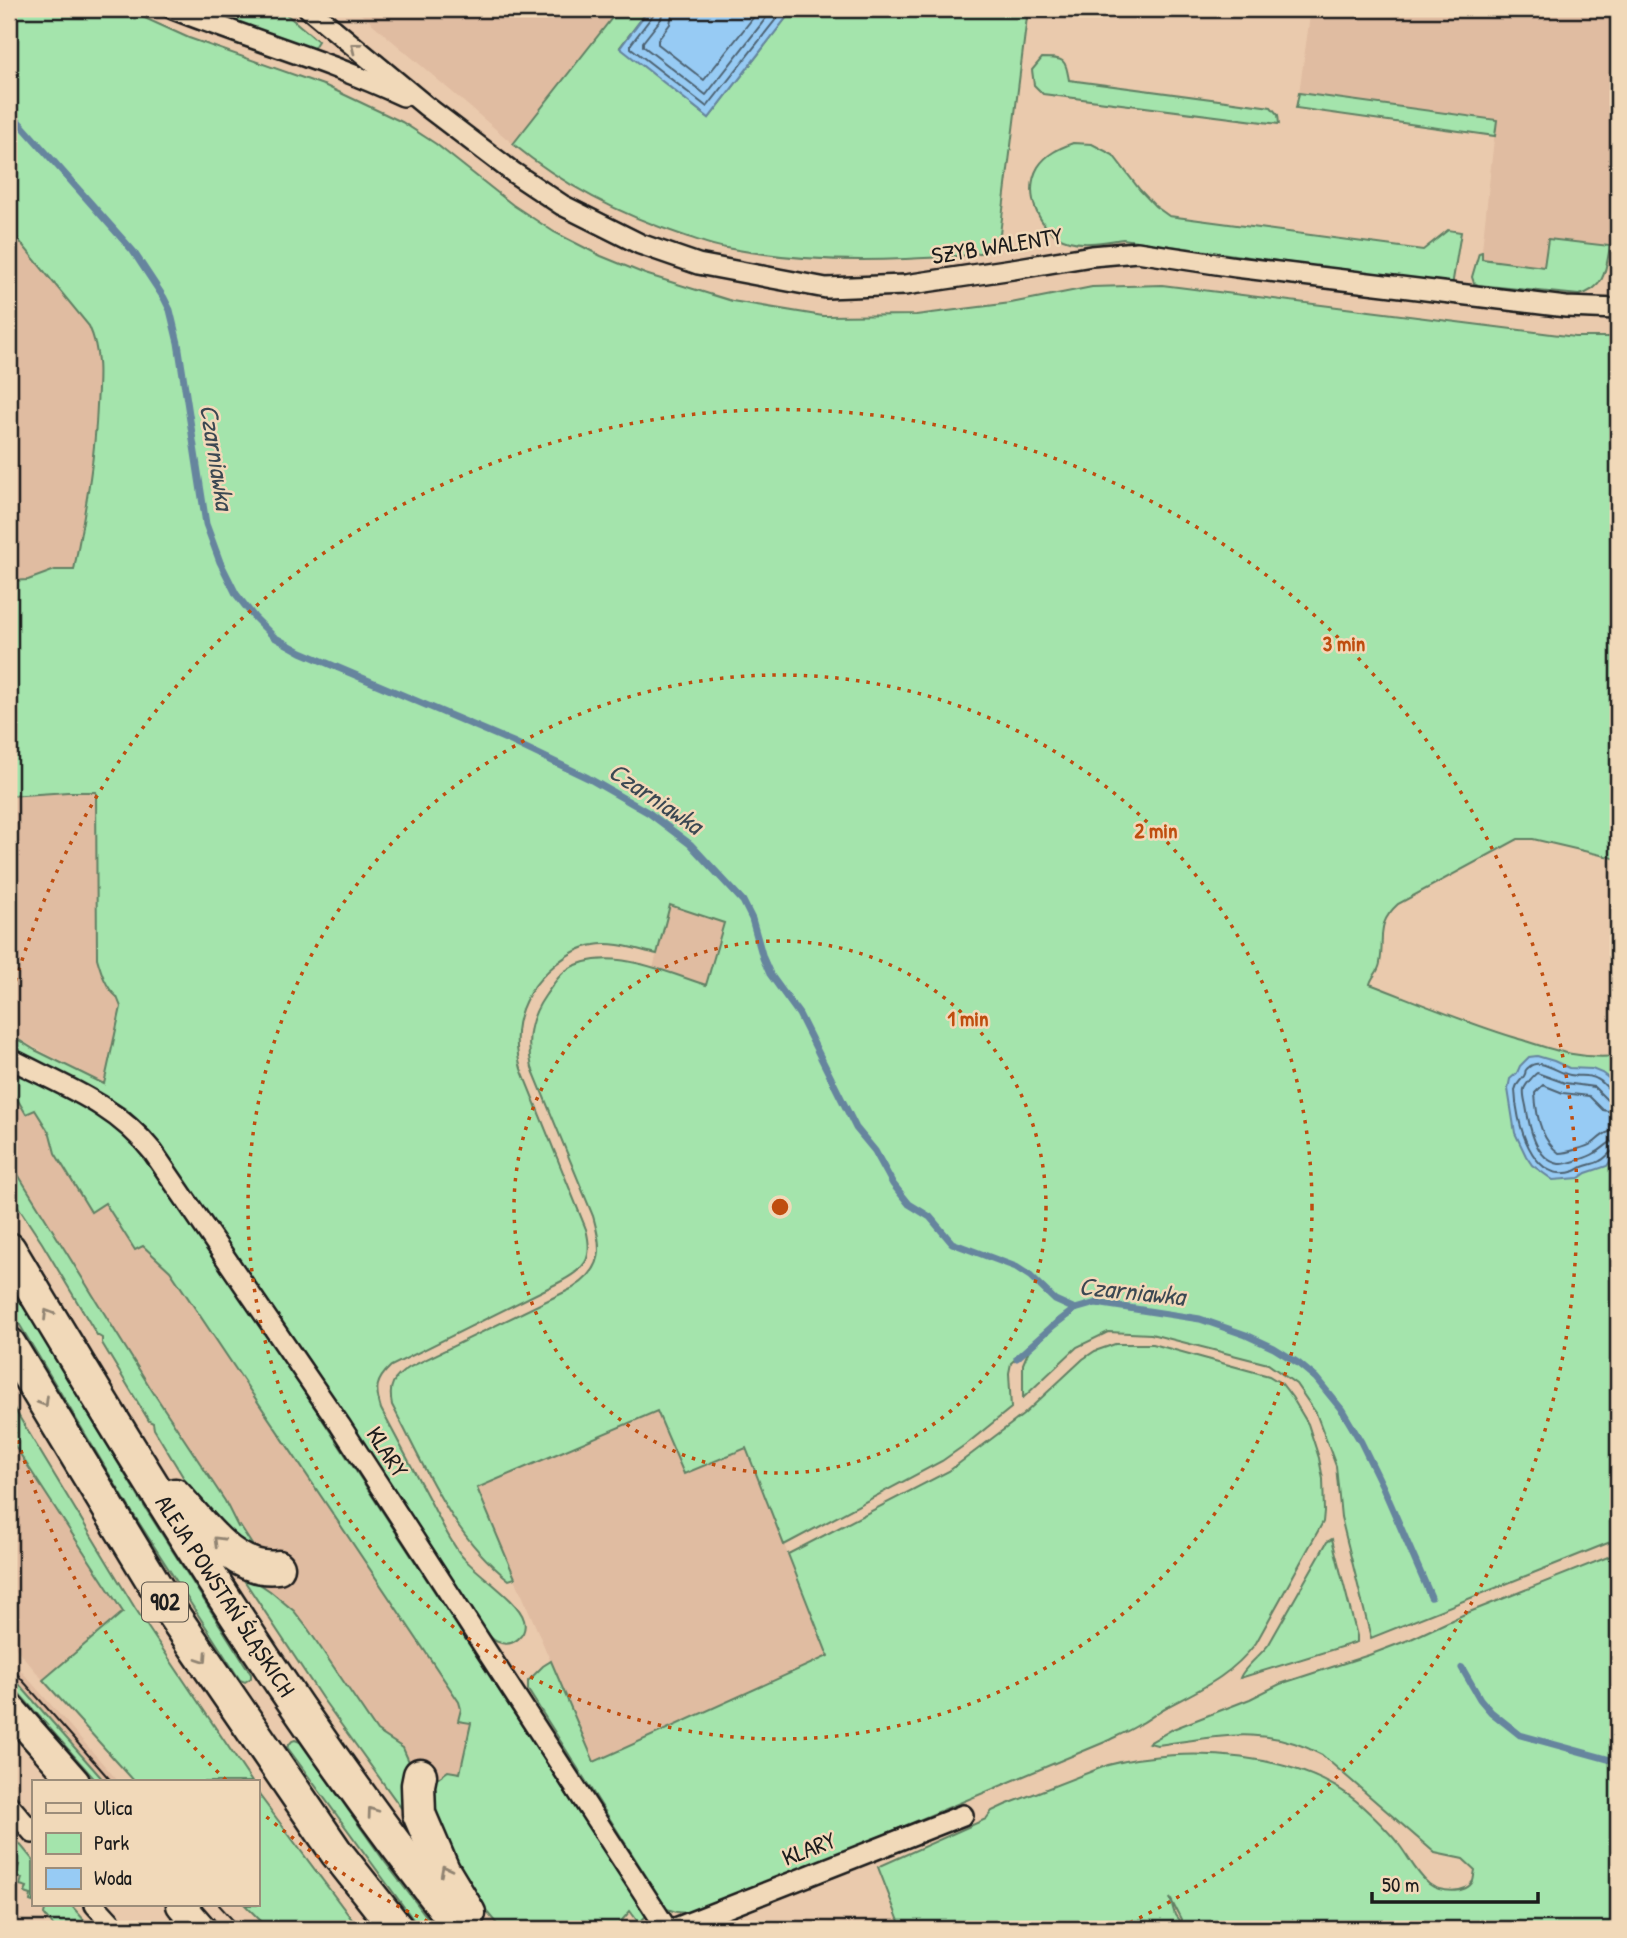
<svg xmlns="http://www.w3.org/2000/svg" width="1627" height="1938" font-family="'Patrick Hand',sans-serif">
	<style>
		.built { fill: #e0bca1 }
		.green { fill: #a4e4ac; stroke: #608064; stroke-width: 2 }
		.water { fill: #97cbf4; stroke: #66859e; stroke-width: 2 }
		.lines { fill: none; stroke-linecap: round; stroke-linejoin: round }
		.shore { stroke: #4d6272; stroke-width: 2 }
		.stream { stroke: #66859e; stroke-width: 7 }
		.street-casing { stroke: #1c1c1c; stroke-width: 24 }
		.secondary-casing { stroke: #1c1c1c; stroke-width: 33 }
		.primary-casing { stroke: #1c1c1c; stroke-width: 37 }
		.street { stroke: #f1d9b9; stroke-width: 19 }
		.secondary { stroke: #f1d9b9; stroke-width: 28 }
		.primary { stroke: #f1d9b9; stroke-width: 32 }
		.tram { stroke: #1c1c1c; stroke-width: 2 }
		.oneway { stroke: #918472 }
		.ring { fill: none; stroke: #bf4d0f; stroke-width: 3.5; stroke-dasharray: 3.5 7 }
		.labels { text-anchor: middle; stroke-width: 5; stroke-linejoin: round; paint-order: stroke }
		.shield { fill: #f1d9b9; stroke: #5c554b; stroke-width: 2 }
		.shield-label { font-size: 23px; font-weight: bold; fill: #1c1c1c }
		.street-label { font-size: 24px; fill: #1c1c1c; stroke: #f1d9b9 }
		.water-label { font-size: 26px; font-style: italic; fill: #3b4852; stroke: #f1d9b9 }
		.centre { fill: #bf4d0f; stroke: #f1d9b9; stroke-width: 3.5 }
		.ring-label { font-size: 21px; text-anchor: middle; font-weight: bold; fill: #bf4d0f; stroke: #f1d9b9; stroke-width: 5; stroke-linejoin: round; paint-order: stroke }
	</style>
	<rect width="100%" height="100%" fill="#eacaad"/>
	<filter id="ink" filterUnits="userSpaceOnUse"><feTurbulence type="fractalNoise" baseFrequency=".0143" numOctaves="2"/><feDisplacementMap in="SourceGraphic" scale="14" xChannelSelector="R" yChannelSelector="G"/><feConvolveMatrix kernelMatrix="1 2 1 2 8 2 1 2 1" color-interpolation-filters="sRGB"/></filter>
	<g filter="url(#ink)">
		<g class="built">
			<polygon points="355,9 619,9 513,144"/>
			<polygon points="1311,9 1618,9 1618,247 1549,239 1544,267 1481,259 1496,120 1299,93"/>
			<polygon points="9,191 105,303 95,521 68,791 96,791 97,958 121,1006 105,1084 9,1034"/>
			<polygon points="670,905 724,923 706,985 653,968"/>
			<polygon points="9,1069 95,1114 113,1126 134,1146 156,1175 294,1376 503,1694 436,1828 381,1781 295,1659 236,1568 205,1513 154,1429 153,1423 149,1421 102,1343 102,1338 97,1335 42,1243 9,1193"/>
			<polygon points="658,1411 746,1448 828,1656 594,1762 476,1488"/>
			<polygon points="9,1438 123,1612 43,1680 9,1640"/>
			<polygon points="9,1657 119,1782 105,1782 9,1673"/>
		</g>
		<g class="green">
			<path d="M9,9H125L189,38L326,86L402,122L436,144L513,205L554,232L601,256L645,274L732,301L823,316L916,315L1011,303L1092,287L1162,285L1575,337H1618V859L1533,839H1518L1398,904C1375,925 1385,937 1380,963C1379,972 1372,976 1370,984C1417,1002 1464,1022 1513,1037C1551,1049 1577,1060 1618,1056V1539L1371,1638L1341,1517L1336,1466L1316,1413L1296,1384L1268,1364L1151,1334L1108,1332L1077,1347L1023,1398V1364L1031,1345L1011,1363L1009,1373L1011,1408L969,1442L942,1461L784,1545L746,1448L684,1474L657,1411L477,1488L515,1578L509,1580C452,1536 425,1467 392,1405C388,1385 393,1378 410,1367L573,1288C605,1268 602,1248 593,1216L532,1068C526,1041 529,1019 545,996C551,988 557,977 565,971C605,943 665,972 706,985L724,923L670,905L657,954C638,950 614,941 594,945C579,947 567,955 556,964C522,992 509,1026 521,1069L586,1229C594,1260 585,1269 558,1283L391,1366C375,1381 375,1389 381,1409C397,1439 413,1469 429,1499C439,1518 448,1538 461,1555C475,1573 519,1600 524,1620C528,1635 513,1648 498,1642C493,1641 490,1636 486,1632L311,1364L150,1132L126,1109L108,1098L9,1047V1034L35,1050L104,1084L121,1007L117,997C106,988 101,972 97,958L96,792H68L9,796V581L28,580L55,570H74C84,515 95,462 97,405C99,378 101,352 89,326L12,232L9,224L15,211L9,202Z"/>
			<polygon points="193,9 280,9 318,41 313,49 280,42"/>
			<path d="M619,9H649L620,47L709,118L793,9H1028L1000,234L990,251C962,257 933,258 905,259C846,262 785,259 726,248C712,246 698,240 685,236C624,216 563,185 513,144Z"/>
			<path d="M1042,58C1065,58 1065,59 1069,80L1271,107L1278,115L1279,124L1043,94L1034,85L1032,70Z"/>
			<polygon points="1299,93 1497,120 1495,136 1296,108"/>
			<path d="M1073,143L1092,144L1113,155L1140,190L1155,206L1169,216L1423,250L1448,230L1461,232L1452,286L1123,239C1107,241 1086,246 1069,241C1040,234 1022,194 1038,167C1046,154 1060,148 1073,143Z"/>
			<path d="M1548,239L1610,246C1606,269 1605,289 1579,295L1478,285L1474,283L1472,277L1479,253L1482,252V259L1544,267Z"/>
			<path d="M19,1076H23C56,1093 94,1108 122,1133C135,1145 145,1160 156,1175L294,1376L646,1916L639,1923L630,1911L616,1927L618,1929H501L452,1870L430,1815L433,1782L448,1771L460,1773L471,1723L458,1721L461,1709L459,1702L170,1271L143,1246L135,1250L105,1203L91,1212L55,1153L50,1134L35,1110L26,1114L13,1092L12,1083Z"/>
			<polygon points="9,1160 153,1392 225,1501 238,1527 240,1526 258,1554 253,1554 205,1513 154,1429 153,1423 149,1421 102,1343 102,1338 97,1335 42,1243 9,1193"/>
			<polygon points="9,1282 144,1506 251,1674 251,1678 245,1682 240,1680 132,1512 9,1307"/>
			<path d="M1115,1344H1153L1269,1376L1282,1384L1292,1397L1308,1424L1319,1458L1323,1479L1324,1511L1323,1522L1256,1643C1229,1678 1200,1689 1163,1709C1155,1714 1148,1720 1140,1724C1129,1731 1117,1736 1105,1742L702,1911C689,1913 679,1914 667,1909L528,1690V1681L543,1666L551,1661L594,1762L828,1656L788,1554L949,1471L1023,1415L1083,1359L1095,1351Z"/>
			<polygon points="9,1400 135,1608 252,1782 135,1782 43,1680 123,1612 9,1437"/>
			<path d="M1332,1539L1357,1636V1642L1240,1678C1243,1668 1261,1655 1269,1644L1327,1542Z"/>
			<path d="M1618,1553V1929H1186L1170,1898L1175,1915L1185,1929H902L878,1867L986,1819L992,1811L1005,1805L1108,1765C1184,1745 1303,1751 1363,1807C1376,1819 1389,1831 1400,1846C1409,1858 1417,1874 1429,1884C1439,1892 1466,1895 1473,1881C1474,1878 1474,1874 1475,1870L1463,1859L1435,1853L1322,1755C1265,1724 1217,1737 1157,1745L1149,1743L1173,1729L1250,1699L1280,1684L1369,1655L1411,1639L1467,1613Z"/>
			<polygon points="236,1568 270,1591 294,1611 308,1629 377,1731 403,1748 410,1764 417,1830 322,1698"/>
			<polygon points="9,1673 105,1782 97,1782 9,1682"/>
			<polygon points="295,1740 300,1742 385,1862 436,1929 420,1929 287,1747 292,1741"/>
			<polygon points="257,1791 260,1796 359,1929 269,1929 245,1905 257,1905"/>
			<polygon points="9,1831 33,1860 33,1902 30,1901 31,1895 25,1893 27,1887 20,1885 22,1878 15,1877 19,1865 9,1862 11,1854 9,1851"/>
			<polygon points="46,1905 71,1905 92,1929 56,1929 44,1914"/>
		</g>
		<g class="water">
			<polygon points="649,9 793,9 709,118 620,48"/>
			<polygon points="1537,1056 1554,1061 1569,1068 1592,1069 1602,1073 1612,1081 1618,1094 1617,1125 1618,1150 1607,1166 1586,1173 1579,1178 1553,1180 1532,1165 1526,1156 1515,1133 1508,1089 1510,1079 1517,1073 1520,1066 1529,1057"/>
		</g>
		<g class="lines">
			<g class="shore">
				<polyline points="654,9 653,15 631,44 631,48 707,107 784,9"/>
				<polyline points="663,9 661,19 643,42 643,46 706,95 773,9"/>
				<polyline points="673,9 670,24 658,40 658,44 704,80 760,9"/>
				<path d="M1618,1094C1608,1093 1606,1083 1597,1079C1589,1074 1579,1077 1570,1075C1558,1073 1540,1057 1529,1067C1522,1073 1528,1069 1524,1076C1520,1082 1517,1082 1515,1090C1516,1120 1531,1186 1575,1171C1578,1170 1581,1167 1585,1166C1590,1164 1595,1164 1600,1161C1608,1157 1610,1150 1618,1149"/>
				<path d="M1618,1103L1607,1100L1594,1087L1565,1083L1537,1073C1534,1075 1526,1084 1524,1089C1523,1094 1525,1101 1526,1106C1529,1125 1535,1160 1559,1164C1566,1165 1589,1157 1595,1153C1604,1149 1607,1141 1618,1141"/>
				<path d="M1618,1113L1603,1110L1589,1096L1563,1093L1543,1085L1535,1093C1536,1115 1541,1140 1559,1153C1566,1153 1587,1147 1593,1143C1602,1136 1606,1131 1618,1130"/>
			</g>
			<g class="stream">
				<polyline points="9,111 133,251 164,298 170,310 178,343 206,524 220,562 236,594 254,617 274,637 301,652 513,742 588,778 649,813 690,844 743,901 752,919 763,958 770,974 799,1014 856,1128 875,1151 893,1184 909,1204 930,1217 952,1243 1016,1267 1030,1276 1055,1300 1075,1309 1096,1303 1200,1319 1246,1335 1274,1348 1298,1363 1316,1378 1342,1410 1361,1442 1383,1487 1431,1597"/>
				<polyline points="1017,1358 1054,1325 1075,1309"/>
				<polyline points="1462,1668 1480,1699 1491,1712 1520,1735 1618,1762"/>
			</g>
			<defs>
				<g id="street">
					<path d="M173,9C249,39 328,61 403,96"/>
					<polyline points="309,9 426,106 514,173 562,205 640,244 698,264 826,288 905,285 1013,269 1092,256 1137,252 1236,267 1566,307 1618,309"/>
					<path d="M9,1058C63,1086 114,1103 153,1152L340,1425L667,1929"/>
					<polyline points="9,1805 33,1833"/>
					<polyline points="95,1905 117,1929"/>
					<polyline points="673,1929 963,1815"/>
				</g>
				<g id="secondary">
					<polyline points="9,1707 75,1782"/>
					<polyline points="181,1905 202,1929"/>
				</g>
				<g id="primary">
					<path d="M9,1249C149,1483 291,1716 461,1929"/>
					<polyline points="9,1344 172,1613 336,1852 397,1929"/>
					<path d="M175,1495C202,1524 233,1573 278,1567"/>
					<polyline points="420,1775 418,1785 419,1814 443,1870 469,1913"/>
				</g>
			</defs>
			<use href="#street" class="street-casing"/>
			<use href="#secondary" class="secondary-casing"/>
			<use href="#primary" class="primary-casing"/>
			<use href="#street" class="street"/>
			<use href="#secondary" class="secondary"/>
			<use href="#primary" class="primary"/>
			<g class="tram">
				<polyline points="9,1665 112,1782"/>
				<polyline points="219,1905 241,1929"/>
			</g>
		</g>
		<defs><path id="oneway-chevron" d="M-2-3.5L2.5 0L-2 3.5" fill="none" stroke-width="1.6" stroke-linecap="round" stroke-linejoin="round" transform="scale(1.75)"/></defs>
		<g class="oneway">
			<use href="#oneway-chevron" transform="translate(355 47) rotate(-142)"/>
			<use href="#oneway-chevron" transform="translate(48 1314) rotate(-121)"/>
			<use href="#oneway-chevron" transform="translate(44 1402) rotate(59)"/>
			<use href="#oneway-chevron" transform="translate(218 1541) rotate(-136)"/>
			<use href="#oneway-chevron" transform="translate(203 1658) rotate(56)"/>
			<use href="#oneway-chevron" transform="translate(372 1812) rotate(-126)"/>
			<use href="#oneway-chevron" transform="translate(445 1870) rotate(-118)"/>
		</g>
	</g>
	<g class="ring">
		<circle cx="780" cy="1207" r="266"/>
		<circle cx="780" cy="1207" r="532"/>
		<path d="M437 1926A797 797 0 0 1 262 1813M226 1780A797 797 0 0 1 10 1413M10 1001A797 797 0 1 1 1123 1926"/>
	</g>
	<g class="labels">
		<rect class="shield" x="142" y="1582.5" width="46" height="39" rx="5"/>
		<g class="shield-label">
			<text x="165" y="1610">902</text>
		</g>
		<g class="street-label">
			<text transform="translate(997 246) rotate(-9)" y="8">SZYB WALENTY</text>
			<text transform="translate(387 1452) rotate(57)" y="8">KLARY</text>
			<text transform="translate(225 1596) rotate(57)" y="8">ALEJA POWSTAŃ ŚLĄSKICH</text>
			<text transform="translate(809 1849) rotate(-21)" y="8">KLARY</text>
		</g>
		<g class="water-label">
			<text transform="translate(217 457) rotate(81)" y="9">Czarniawka</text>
			<text transform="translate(656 798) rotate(34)" y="9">Czarniawka</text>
			<text transform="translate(1132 1291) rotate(6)" y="9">Czarniawka</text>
		</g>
	</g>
	<circle cx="780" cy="1207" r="10" class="centre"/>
	<g class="ring-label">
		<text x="1344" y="651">3 min</text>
		<text x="1156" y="838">2 min</text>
		<text x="968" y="1026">1 min</text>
	</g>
	<rect width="1627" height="1938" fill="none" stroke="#f1d9b9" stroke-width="35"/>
	<rect x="18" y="18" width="1592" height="1903" fill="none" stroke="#1c1c1c" stroke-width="2.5" filter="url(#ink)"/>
	<rect x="32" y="1780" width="228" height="126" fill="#f1d9b9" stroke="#9c8d7a" stroke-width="2"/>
	<rect x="46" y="1803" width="35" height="10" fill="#f1d9b9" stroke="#9c8d7a" stroke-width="2"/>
	<text x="94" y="1815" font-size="21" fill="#1c1c1c">Ulica</text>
	<rect x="46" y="1833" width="35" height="21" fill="#a4e4ac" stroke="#9c8d7a" stroke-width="2"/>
	<text x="94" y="1850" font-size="21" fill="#1c1c1c">Park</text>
	<rect x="46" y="1868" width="35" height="21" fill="#97cbf4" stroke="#9c8d7a" stroke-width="2"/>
	<text x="94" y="1885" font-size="21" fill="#1c1c1c">Woda</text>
	<path d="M1372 1892v10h166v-10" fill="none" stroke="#1c1c1c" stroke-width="3.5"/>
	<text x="1382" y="1892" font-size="21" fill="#1c1c1c" stroke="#f1d9b9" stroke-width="5" paint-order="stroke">50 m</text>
</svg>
